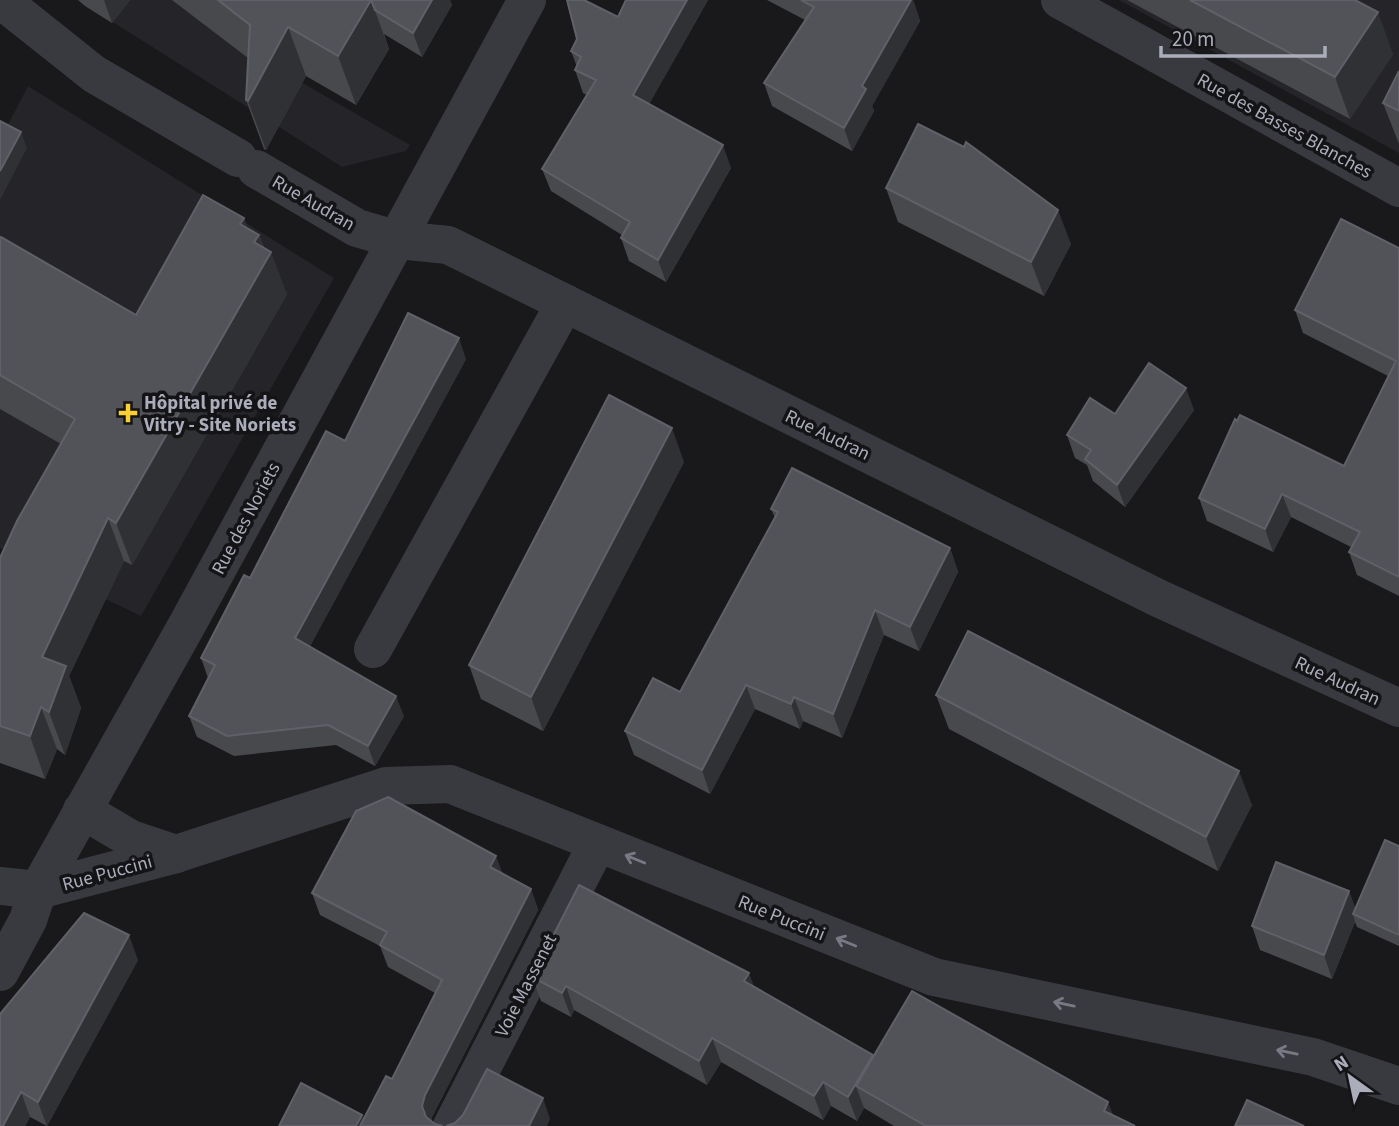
<svg xmlns="http://www.w3.org/2000/svg" width="1399" height="1126" font-family="'Source Sans 3',sans-serif">
	<style>
		.built { fill: #252428 }
		.lines { fill: none; stroke-linecap: round; stroke-linejoin: round }
		.minor { stroke: #393a40; stroke-width: 38 }
		.wall { fill: #47494d }
		.shaded-wall { fill: #303134 }
		.building { fill: #525359; stroke: #606168; stroke-width: 2 }
		.oneway { stroke: #787984 }
		.poi-dot { fill: #f8d034; stroke: #141316; stroke-width: 2.5 }
		.labels { text-anchor: middle; stroke-width: 7; stroke-linejoin: round; paint-order: stroke }
		.street-label { font-size: 19px; fill: #abadbb; stroke: #141316 }
		.poi-label { font-size: 19px; font-weight: bold; fill: #abadbb; stroke: #141316; text-anchor: start }
	</style>
	<rect width="100%" height="100%" fill="#19191b"/>
	<g class="built">
		<polygon points="78,0 344,0 294,78 410,145 406,151 342,167"/>
		<polygon points="1119,0 1399,0 1399,153"/>
		<polygon points="28,86 334,278 141,616 0,548 0,140"/>
	</g>
	<g class="lines">
		<g class="minor">
			<polyline points="1,0 94,74 238,158"/>
			<polyline points="1060,0 1399,188"/>
			<polyline points="256,169 357,228 398,240 448,245 1158,598 1399,708"/>
			<polyline points="373,649 565,303"/>
			<polyline points="82,810 131,839 176,854 386,786 450,784 934,977 1313,1057 1399,1086"/>
			<polyline points="0,886 38,890 176,854"/>
			<polyline points="0,972 28,920 38,890 188,623 527,0"/>
			<polyline points="452,1126 597,844"/>
		</g>
	</g>
	<g class="wall">
		<polygon points="78,0 130,0 112,23 85,6"/>
		<polygon points="172,0 450,0 452,5 422,57 384,34 389,49 356,105 306,76 266,150 264,149 246,100 248,58"/>
		<polygon points="626,0 708,0 649,104 731,168 666,282 629,261 621,238 622,235 551,191 542,169 587,95 583,93 575,70 577,67 571,51 618,17"/>
		<polygon points="767,0 913,0 920,21 872,106 874,111 852,151 772,106 764,83 805,20"/>
		<polygon points="1127,0 1355,0 1393,54 1350,119"/>
		<polygon points="1399,71 1399,144 1383,103"/>
		<polygon points="886,188 1071,244 1044,296 898,222"/>
		<polygon points="244,218 247,228 259,235 264,247 287,294 132,565 124,561 69,676 81,708 65,755 57,749 45,779 0,763 0,558 61,444 0,409 0,238 136,315"/>
		<polygon points="1399,248 1399,596 1357,575 1349,552 1351,547 1291,517 1273,552 1207,521 1199,498 1344,466 1388,376 1303,333 1295,310"/>
		<polygon points="466,359 310,646 404,716 375,766 336,745 234,756 197,737 189,716 208,678 201,658 345,441"/>
		<polygon points="1194,410 1125,507 1093,481 1087,465 1075,458 1067,435 1115,414"/>
		<polygon points="684,462 543,731 481,699 469,665"/>
		<polygon points="771,509 950,548 958,572 919,651 884,635 842,738 803,721 800,729 755,709 710,794 634,755 625,731 680,692 775,518"/>
		<polygon points="936,695 1252,805 1218,871 949,729"/>
		<polygon points="1399,846 1399,946 1357,927 1355,922 1332,979 1260,950 1252,926 1349,891 1355,908"/>
		<polygon points="502,874 531,889 538,910 432,1117 431,1121 279,1126 362,1115 364,1119 392,1079 435,993 388,967 380,946 320,915 312,893"/>
		<polygon points="138,960 47,1126 30,1117 25,1126 0,1126 0,1014"/>
		<polygon points="532,977 754,986 873,1057 1113,1116 1135,1126 894,1126 864,1108 857,1121 831,1106 823,1120 721,1062 707,1085 574,1010 571,1017 541,1001"/>
	</g>
	<g class="shaded-wall">
		<polygon points="104,0 130,0 112,23"/>
		<polygon points="371,0 389,49 356,105 338,56"/>
		<polygon points="432,0 450,0 452,5 422,57 413,33"/>
		<polygon points="687,0 708,0 641,118 633,95"/>
		<polygon points="911,0 913,0 920,21 872,106 874,111 852,151 844,128 862,86"/>
		<polygon points="1378,12 1393,54 1350,119 1335,77"/>
		<polygon points="288,27 306,76 266,150 248,101"/>
		<polygon points="21,132 27,148 0,200 0,171"/>
		<polygon points="723,145 731,168 666,282 658,260"/>
		<polygon points="1058,210 1071,244 1044,296 1031,262"/>
		<polygon points="244,218 259,260 240,224"/>
		<polygon points="259,235 268,259 271,252 287,294 132,565 116,523"/>
		<polygon points="459,338 466,359 303,659 295,638"/>
		<polygon points="1186,388 1194,410 1125,507 1117,485"/>
		<polygon points="672,428 684,462 543,731 531,697"/>
		<polygon points="1282,494 1291,517 1273,552 1265,529"/>
		<polygon points="108,518 124,561 69,676 81,708 65,755 49,712 42,657"/>
		<polygon points="950,548 958,572 919,651 910,627"/>
		<polygon points="875,610 884,635 842,738 833,714"/>
		<polygon points="746,685 755,709 710,794 702,770"/>
		<polygon points="396,696 404,716 375,766 368,746"/>
		<polygon points="794,697 803,721 800,729 791,704"/>
		<polygon points="41,707 57,749 45,779 30,736"/>
		<polygon points="1239,771 1252,805 1218,871 1206,837"/>
		<polygon points="496,856 504,877 490,867"/>
		<polygon points="531,889 538,910 432,1117 431,1126 430,1126 422,1106 425,1095"/>
		<polygon points="1349,891 1358,916 1353,914 1355,922 1332,979 1324,955"/>
		<polygon points="129,935 138,960 47,1126 38,1102"/>
		<polygon points="749,973 758,997 744,981"/>
		<polygon points="566,986 574,1010 571,1017 562,993"/>
		<polygon points="712,1038 721,1062 707,1085 699,1061"/>
		<polygon points="873,1055 881,1079 856,1086 864,1108 857,1121 848,1097"/>
		<polygon points="823,1082 831,1106 823,1120 814,1096"/>
		<polygon points="21,1092 30,1117 25,1126 3,1126"/>
		<polygon points="543,1098 550,1119 547,1126 529,1126"/>
		<polygon points="1108,1102 1117,1125 1104,1111"/>
		<polygon points="362,1115 366,1126 356,1126"/>
	</g>
	<g class="building">
		<polygon points="218,0 371,0 338,56 288,27 248,101 246,100 250,25"/>
		<polygon points="371,0 432,0 413,33 375,10"/>
		<polygon points="567,0 584,0 618,17 626,0 687,0 633,95 723,145 658,260 621,238 630,222 542,169 596,80 575,70 581,57 571,51 577,39"/>
		<polygon points="801,0 911,0 862,86 866,89 844,128 764,83 814,7"/>
		<polygon points="1190,0 1355,0 1378,12 1335,77"/>
		<polygon points="1399,71 1399,111 1383,103"/>
		<polygon points="0,121 21,132 0,171"/>
		<polygon points="918,124 964,147 966,142 1058,210 1031,262 886,188"/>
		<polygon points="203,195 244,218 240,224 259,235 254,242 271,252 116,523 108,518 42,657 66,666 49,712 41,707 30,736 0,726 0,558 17,521 75,419 0,375 0,238 1,237 136,315"/>
		<polygon points="1341,219 1399,248 1399,577 1349,552 1360,532 1282,494 1265,529 1199,498 1235,419 1237,421 1240,415 1344,466 1396,361 1295,310"/>
		<polygon points="408,313 459,338 295,638 396,696 368,746 328,725 227,736 189,716 215,665 201,658 244,575 250,578 326,431 345,441"/>
		<polygon points="1149,363 1186,388 1117,485 1085,459 1091,450 1067,435 1090,398 1115,414"/>
		<polygon points="609,395 672,428 531,697 469,665"/>
		<polygon points="792,468 950,548 910,627 875,610 833,714 794,697 791,704 746,685 702,770 625,731 653,678 680,692 778,512 771,509"/>
		<polygon points="968,631 1239,771 1206,837 936,695"/>
		<polygon points="388,797 496,856 490,867 531,889 425,1095 422,1106 426,1117 435,1124 443,1126 360,1126 386,1076 392,1079 442,980 380,945 387,932 312,893 356,811"/>
		<polygon points="1385,840 1399,846 1399,935 1353,914"/>
		<polygon points="1276,862 1349,891 1324,955 1252,926"/>
		<polygon points="579,885 749,973 744,981 873,1055 848,1097 823,1082 814,1096 712,1038 699,1061 566,986 562,993 532,977"/>
		<polygon points="84,913 129,935 38,1102 21,1092 3,1126 0,1126 0,1014"/>
		<polygon points="912,991 1108,1102 1104,1111 1135,1126 926,1126 856,1086"/>
		<polygon points="487,1069 543,1098 529,1126 446,1126 455,1123 463,1115"/>
		<polygon points="301,1083 362,1115 356,1126 279,1126"/>
		<polygon points="1247,1100 1304,1126 1235,1126"/>
	</g>
	<defs><path id="oneway-shaft" d="M-6 0H5M1.5-3L5.5 0L1.5 3" fill="none" stroke-width="1.6" stroke-linecap="round" stroke-linejoin="round" transform="scale(1.75)"/></defs>
	<g class="oneway">
		<use href="#oneway-shaft" transform="translate(635 859) rotate(-158)"/>
		<use href="#oneway-shaft" transform="translate(846 942) rotate(-158)"/>
		<use href="#oneway-shaft" transform="translate(1064 1004) rotate(-168)"/>
		<use href="#oneway-shaft" transform="translate(1287 1052) rotate(-168)"/>
	</g>
	<path class="poi-dot" d="M124.5 402.5h7v7h7v7h-7v7h-7v-7h-7v-7h7z"/>
	<g class="labels">
		<g class="street-label">
			<text transform="translate(1285 125) rotate(29)" y="7">Rue des Basses Blanches</text>
			<text transform="translate(314 202) rotate(30)" y="7">Rue Audran</text>
			<text transform="translate(828 434) rotate(26)" y="7">Rue Audran</text>
			<text transform="translate(245 518) rotate(-62)" y="7">Rue des Noriets</text>
			<text transform="translate(1338 680) rotate(25)" y="7">Rue Audran</text>
			<text transform="translate(107 872) rotate(-15)" y="7">Rue Puccini</text>
			<text transform="translate(782 917) rotate(22)" y="7">Rue Puccini</text>
			<text transform="translate(525 985) rotate(-63)" y="7">Voie Massenet</text>
		</g>
		<g class="poi-label">
			<text x="144" y="409">Hôpital privé de<tspan x="144" dy="22">Vitry - Site Noriets</tspan></text>
		</g>
	</g>
	<g transform="translate(1350 1077) rotate(327)" stroke="#141316" stroke-width="5" paint-order="stroke">
	<path d="M0-5L12 26L0 18L-12 26Z" fill="#abadbb"/>
	<text y="-10" font-size="19" font-weight="bold" text-anchor="middle" fill="#abadbb">N</text>
	</g>
	<path d="M1161 46v10h164v-10" fill="none" stroke="#abadbb" stroke-width="3.5"/>
	<text x="1172" y="46" font-size="21" fill="#abadbb" stroke="#141316" stroke-width="5" paint-order="stroke">20 m</text>
</svg>
